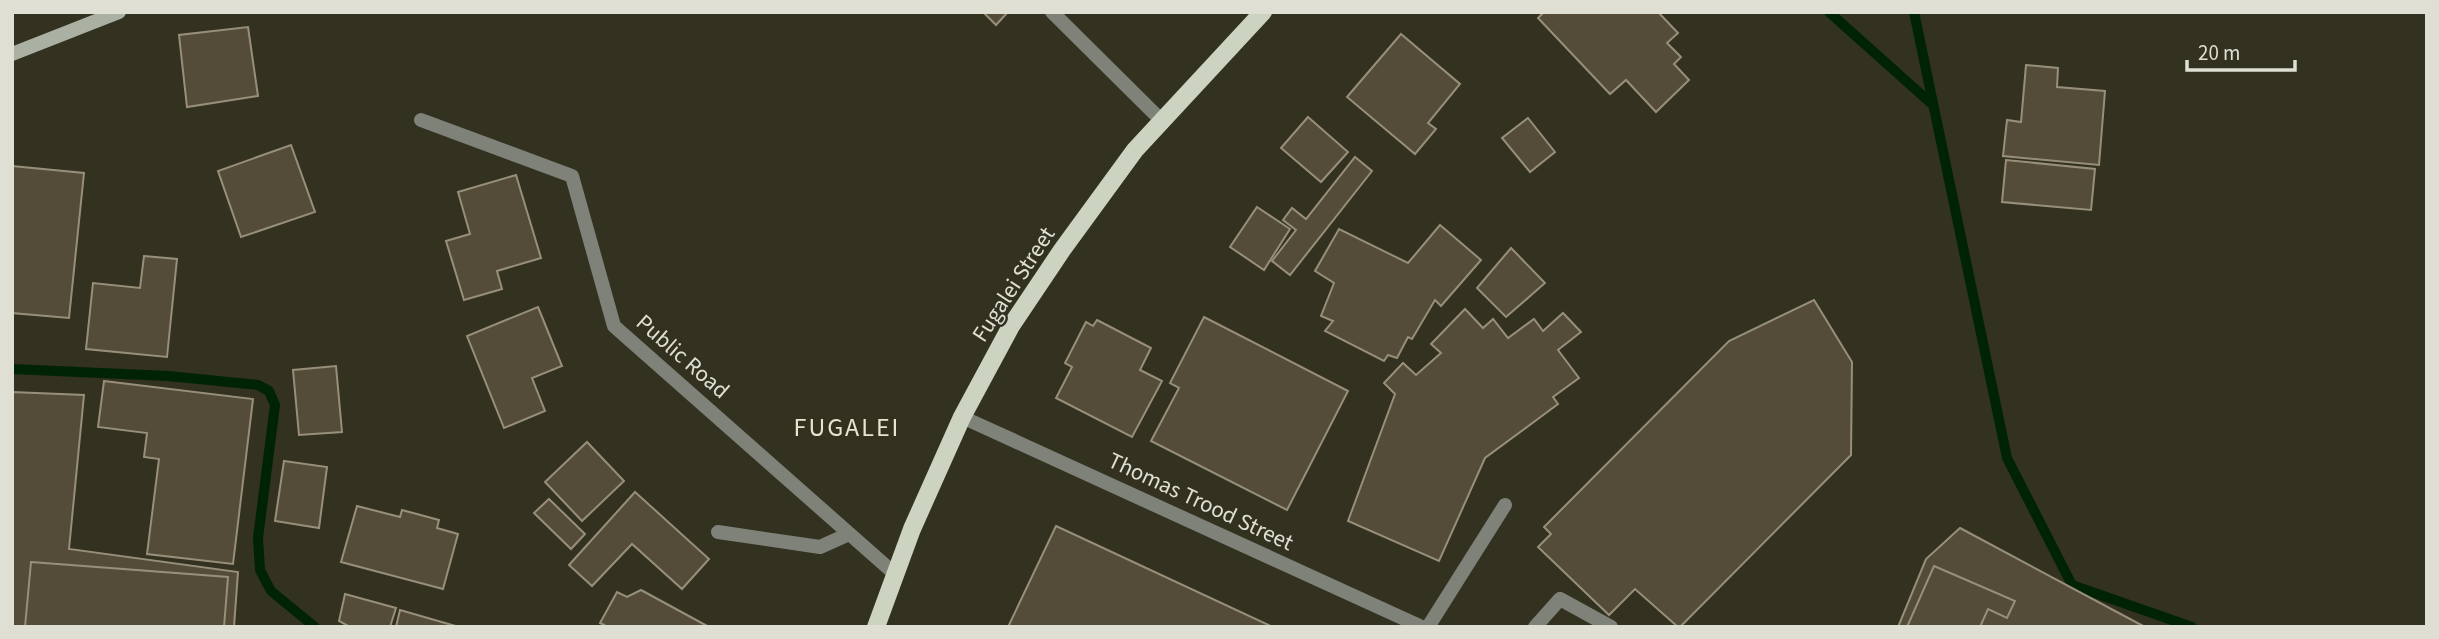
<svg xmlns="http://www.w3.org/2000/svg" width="2439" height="639" font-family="'Source Sans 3',sans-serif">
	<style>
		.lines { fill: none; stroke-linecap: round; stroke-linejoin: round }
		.stream { stroke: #012305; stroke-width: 10 }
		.building { fill: #544b39; stroke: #988f7a; stroke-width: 2 }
		.service { stroke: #7e8279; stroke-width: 14 }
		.minor { stroke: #7e8279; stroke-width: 14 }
		.secondary { stroke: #aab0a2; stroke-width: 14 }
		.primary { stroke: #ccd4c1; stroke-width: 18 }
		.labels { text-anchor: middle; stroke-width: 5; stroke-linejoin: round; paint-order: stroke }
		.street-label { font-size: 23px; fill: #e0dfd4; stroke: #33311f }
		.quarter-label { font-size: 26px; letter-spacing: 2px; fill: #e6e5ce; stroke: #33311f }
	</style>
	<rect width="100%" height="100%" fill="#33311f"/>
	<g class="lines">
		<g class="stream">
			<polyline points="1829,12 1933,105"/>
			<polyline points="1914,12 2007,458 2072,585 2192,627"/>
			<polyline points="12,369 168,376 258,385 269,391 275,405 258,538 260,570 271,591 315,627"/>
		</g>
	</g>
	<g class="building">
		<polygon points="983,12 1008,12 996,25"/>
		<polygon points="1544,12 1658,12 1678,33 1667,43 1681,57 1674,64 1689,80 1656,112 1626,80 1610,94 1538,18"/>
		<polygon points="248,27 258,96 187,107 179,35"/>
		<polygon points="1401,34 1460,84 1428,123 1436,129 1415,154 1347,97"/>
		<polygon points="2026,65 2058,68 2057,87 2105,91 2099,165 2003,156 2007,120 2021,122"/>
		<polygon points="1308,117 1348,152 1321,182 1281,148"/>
		<polygon points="1528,118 1555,152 1530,172 1502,138"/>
		<polygon points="291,145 315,212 241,237 218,171"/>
		<polygon points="1355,157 1372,171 1290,275 1272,261 1296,230 1283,220 1292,208 1306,219"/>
		<polygon points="2006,160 2095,169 2091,210 2002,202"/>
		<polygon points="12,166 84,173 69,318 12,313"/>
		<polygon points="516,175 541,258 497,271 502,289 464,300 446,241 470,234 458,192"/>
		<polygon points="1257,207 1290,229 1264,270 1230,247"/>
		<polygon points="1440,225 1481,260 1441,306 1435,300 1412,339 1408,337 1397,358 1388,355 1384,361 1325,331 1333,321 1321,316 1334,283 1315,271 1339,229 1408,263"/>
		<polygon points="1511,248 1545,283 1506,317 1477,288"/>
		<polygon points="144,256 177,259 167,357 86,349 93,283 140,288"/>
		<polygon points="1814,300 1852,362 1851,455 1680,627 1678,627 1635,589 1609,615 1538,547 1551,534 1544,527 1729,341"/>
		<polygon points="538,307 562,366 532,378 545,411 504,428 467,336"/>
		<polygon points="1465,309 1483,328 1493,319 1508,338 1534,319 1543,331 1563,313 1581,332 1558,350 1579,378 1553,397 1558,404 1485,458 1439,561 1348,521 1395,394 1384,383 1403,363 1416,375 1441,353 1431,344"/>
		<polygon points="1204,317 1348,391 1287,510 1151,441 1179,388 1170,383"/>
		<polygon points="1097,320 1151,348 1140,370 1162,381 1132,437 1056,398 1072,367 1065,363 1086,322 1093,326"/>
		<polygon points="336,366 342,432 299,435 293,370"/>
		<polygon points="104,381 253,399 233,564 147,554 159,459 144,457 147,433 98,427"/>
		<polygon points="12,392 84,395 69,549 238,572 234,627 12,627"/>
		<polygon points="587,442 624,481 582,521 545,482"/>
		<polygon points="284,461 327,467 319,528 275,521"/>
		<polygon points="635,492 709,559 682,589 632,544 592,586 569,565"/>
		<polygon points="549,499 585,534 571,549 534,513"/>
		<polygon points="357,506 400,517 402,510 439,520 437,528 458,534 443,589 341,562"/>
		<polygon points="1056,526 1273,627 1008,627"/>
		<polygon points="1960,528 2145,627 1898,627 1926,559"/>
		<polygon points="31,562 228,577 224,627 25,627"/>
		<polygon points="1934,566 2015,601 2007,618 1988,609 1980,627 1907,627"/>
		<polygon points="641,590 709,627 608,627 600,623 617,592 627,597"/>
		<polygon points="345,594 396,608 390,627 350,627 339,621"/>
		<polygon points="400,610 459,627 396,627"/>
	</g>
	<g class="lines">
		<g class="service">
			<polyline points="1052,12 1162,121"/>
			<polyline points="718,532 820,547 849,534"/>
			<polyline points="1428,627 1505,505"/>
			<polyline points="1535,627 1560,599 1611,627"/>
		</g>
		<g class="minor">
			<polyline points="421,120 572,176 614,326 895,574"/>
			<polyline points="962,417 1422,627"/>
		</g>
		<polyline class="secondary" points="12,54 119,12"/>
		<polyline class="primary" points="876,627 912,529 962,417 1011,326 1062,250 1135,150 1263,12"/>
	</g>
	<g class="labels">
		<g class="street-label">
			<text transform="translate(1013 284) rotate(-57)" y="8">Fugalei Street</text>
			<text transform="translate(683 356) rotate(41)" y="8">Public Road</text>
			<text transform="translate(1201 501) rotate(25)" y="8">Thomas Trood Street</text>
		</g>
		<g class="quarter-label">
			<text x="847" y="436">FUGALEI</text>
		</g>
	</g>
	<rect width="2439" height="639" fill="none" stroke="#e0dfd4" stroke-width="28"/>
	<path d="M2187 60v10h108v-10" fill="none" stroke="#e0dfd4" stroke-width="3.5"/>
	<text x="2198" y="60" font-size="21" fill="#e0dfd4" stroke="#33311f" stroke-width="5" paint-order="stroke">20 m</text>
</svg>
